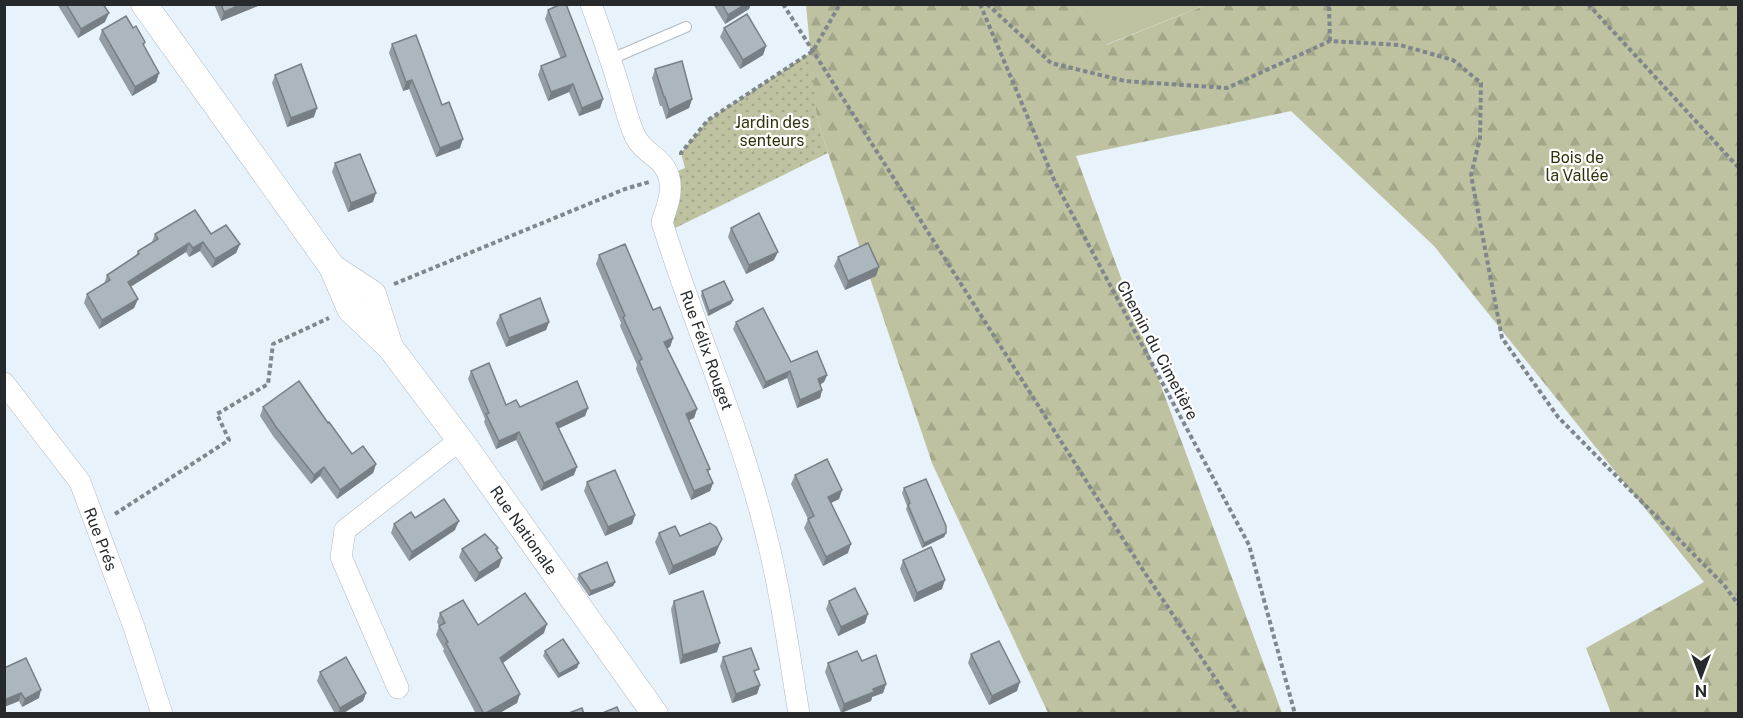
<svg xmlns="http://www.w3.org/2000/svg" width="1743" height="718" font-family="'Public Sans',sans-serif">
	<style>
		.grass { fill: url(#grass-dots) }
		.forest { fill: url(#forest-firs) }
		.park { fill: #bec2a0 }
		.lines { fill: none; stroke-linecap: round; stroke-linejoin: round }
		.service-casing { stroke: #b0bac2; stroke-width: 12 }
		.minor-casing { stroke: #b0bac2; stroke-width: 22 }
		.tertiary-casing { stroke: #b0bac2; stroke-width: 27 }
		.path { stroke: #80878c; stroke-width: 4; stroke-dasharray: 4.5 3; stroke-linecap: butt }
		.service { stroke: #fff; stroke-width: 10 }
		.minor { stroke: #fff; stroke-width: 21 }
		.tertiary { stroke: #fff; stroke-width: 26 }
		.wall { fill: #949da3 }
		.shaded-wall { fill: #787f84 }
		.building { fill: #acb6bd; stroke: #787f84; stroke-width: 1.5 }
		.labels { text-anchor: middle; stroke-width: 4.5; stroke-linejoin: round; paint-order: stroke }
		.park-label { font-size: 16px; fill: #2f3109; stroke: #fff }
		.street-label { font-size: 16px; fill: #262a2d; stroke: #fff }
	</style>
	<defs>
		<pattern id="grass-dots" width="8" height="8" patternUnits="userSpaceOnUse" patternTransform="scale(1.5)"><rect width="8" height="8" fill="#bec2a0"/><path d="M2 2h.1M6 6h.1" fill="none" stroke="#a3a78a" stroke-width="1.8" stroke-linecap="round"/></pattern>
		<pattern id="forest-firs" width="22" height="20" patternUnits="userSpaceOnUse" patternTransform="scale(1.5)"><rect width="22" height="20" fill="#bec2a0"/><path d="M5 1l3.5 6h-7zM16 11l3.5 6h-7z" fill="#a3a78a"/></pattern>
	</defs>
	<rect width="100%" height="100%" fill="#e8f2fa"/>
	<polygon class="grass" points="813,51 817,120 828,153 665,233 668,175 685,168 681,153 708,120"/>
	<polygon class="forest" points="806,5 1076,5 1106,45 1206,5 1738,5 1738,713 1611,713 1586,648 1704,582 1434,246 1291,111 1076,156 1282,713 1048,713 932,463 817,120"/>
	<polygon class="park" points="1076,5 1206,5 1105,45"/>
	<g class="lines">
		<defs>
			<polyline id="service" points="611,59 686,27"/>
			<g id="minor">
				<path d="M591,4C601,32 611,59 619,87C624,103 628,121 635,136C643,154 663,156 669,177C673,193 667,207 662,222C694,326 740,427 766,534C781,593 789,653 799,714"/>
				<polyline points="4,383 80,482 134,627 162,714"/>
				<polyline points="398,688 341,557 345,530 460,440"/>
			</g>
			<g id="tertiary">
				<polyline points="144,4 332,267 350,309 390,347 460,440 655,714"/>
				<polyline points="332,267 373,294 389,344"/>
			</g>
		</defs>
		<use href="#service" class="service-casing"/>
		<use href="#minor" class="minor-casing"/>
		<use href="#tertiary" class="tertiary-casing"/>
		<g class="path">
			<polyline points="783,4 1139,564 1239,714"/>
			<polyline points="980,4 1055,182 1249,545 1295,714"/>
			<polyline points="987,4 1051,63 1125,81 1227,88 1330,41 1400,45 1453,60 1481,83 1480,138 1471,175 1502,338 1558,417 1724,585 1738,604"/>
			<polyline points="1588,4 1738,167"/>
			<polyline points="1330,41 1329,7 1331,4"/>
			<polyline points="681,155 681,153 708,120 813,51 840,4"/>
			<polyline points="394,284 625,189 649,182"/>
			<polyline points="115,514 229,440 217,414 268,384 273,344 329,318"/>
		</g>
		<use href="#service" class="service"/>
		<use href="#minor" class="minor"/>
		<use href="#tertiary" class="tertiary"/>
	</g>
	<g class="wall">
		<polygon points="57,4 103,4 105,22 78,38"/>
		<polygon points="214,4 259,4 258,6 221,21"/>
		<polygon points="713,4 751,4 749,9 725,24"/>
		<polygon points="548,10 603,99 600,108 579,116 569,92 548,101 538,75 541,66 561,59 545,19"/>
		<polygon points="133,28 145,42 144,46 159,73 156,82 132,96 99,39 102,30"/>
		<polygon points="724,28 766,46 763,55 740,69 720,37"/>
		<polygon points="392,44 442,105 460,148 436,157 409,89 403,91 389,53"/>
		<polygon points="655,69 692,99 689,108 666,119 662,106 660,106 652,78"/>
		<polygon points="275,75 314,117 287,127 272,83"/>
		<polygon points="335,163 373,202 348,212 332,172"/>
		<polygon points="731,228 774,260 746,274 728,237"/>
		<polygon points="155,234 211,234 240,244 236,253 212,268 200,251 189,257 186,252 130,287 138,299 134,308 99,329 84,303 87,294 104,284 107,275 136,255 138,251 152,242"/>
		<polygon points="599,255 653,310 673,338 670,347 667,348 697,409 694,418 689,420 710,469 708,473 713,483 710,491 691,500 636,369 637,365 620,326 621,323 596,264"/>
		<polygon points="838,257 876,276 845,290 834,266"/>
		<polygon points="702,291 733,300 731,304 708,316 701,296"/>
		<polygon points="500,315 549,322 546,330 506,347 496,323"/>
		<polygon points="736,322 791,362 827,375 824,382 820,385 822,390 820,398 797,408 787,378 763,389 733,329"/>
		<polygon points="471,371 506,405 520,407 588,408 585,416 558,429 574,475 541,491 516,440 496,449 484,422 485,419 468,379"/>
		<polygon points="263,407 328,423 352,454 376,464 373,473 337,499 320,476 311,484 273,436 260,416"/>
		<polygon points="795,475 842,490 839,499 831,503 848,553 823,566 804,528 808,519 791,484"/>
		<polygon points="587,482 635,515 632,524 605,536 584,491"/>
		<polygon points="904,488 946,533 944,537 922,548 906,509 907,506 902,493"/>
		<polygon points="415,518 455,530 409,561 391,533 394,524"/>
		<polygon points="659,533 680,536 722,539 715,555 669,575 655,542"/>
		<polygon points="498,548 497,551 499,567 475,582 459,557 462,549"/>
		<polygon points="903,560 942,589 914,602 900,569"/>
		<polygon points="579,574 615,582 613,586 589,596 577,579"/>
		<polygon points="674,601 717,652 680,664 671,609"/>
		<polygon points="829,601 865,623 838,636 826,609"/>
		<polygon points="440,613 478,625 544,633 503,663 520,694 517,703 498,714 476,714 443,651 444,649 436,635 439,626 437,622"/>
		<polygon points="545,651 579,663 577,668 558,678 543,656"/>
		<polygon points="971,654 1017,691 989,705 968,663"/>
		<polygon points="723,657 756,676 760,685 757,694 732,703 720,666"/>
		<polygon points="862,661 886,684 883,693 872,697 871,701 841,713 825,672 828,663"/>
		<polygon points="4,668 39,698 22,707 19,701 4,707"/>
		<polygon points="320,672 366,693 363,701 342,714 335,714 317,681"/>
	</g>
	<g class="shaded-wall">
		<polygon points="242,4 259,4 258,6 221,21 224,12"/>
		<polygon points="746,4 751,4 749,9 725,24 728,15"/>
		<polygon points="109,13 105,22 78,38 81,29"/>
		<polygon points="766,46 763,55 740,69 743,60"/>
		<polygon points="159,73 156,82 132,96 135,87"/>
		<polygon points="412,80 409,89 403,91 406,82"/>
		<polygon points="573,84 569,92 548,101 551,92"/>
		<polygon points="603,99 600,108 579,116 582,108"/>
		<polygon points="692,99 689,108 666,119 669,110"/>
		<polygon points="317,108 314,117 287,127 291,118"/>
		<polygon points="463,139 460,148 436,157 440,148"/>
		<polygon points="376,193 373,202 348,212 351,203"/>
		<polygon points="203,242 200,251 189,257 193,248"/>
		<polygon points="189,243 186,252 124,291 128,282"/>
		<polygon points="240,244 236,253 212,268 215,259"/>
		<polygon points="778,252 774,260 746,274 749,265"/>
		<polygon points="879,267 876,276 845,290 848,281"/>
		<polygon points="138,299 134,308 99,329 102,320"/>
		<polygon points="733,300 731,304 708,316 709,311"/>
		<polygon points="549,322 546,330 506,347 509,338"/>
		<polygon points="673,338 670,347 661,351 664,342"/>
		<polygon points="790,371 787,378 763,389 766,382"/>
		<polygon points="827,375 824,382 815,387 818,379"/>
		<polygon points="822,390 820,398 797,408 800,400"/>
		<polygon points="588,408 585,416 553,431 556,423"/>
		<polygon points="697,409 694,418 683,423 686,414"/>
		<polygon points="519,432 516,440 496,449 499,441"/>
		<polygon points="376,464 373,473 337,499 340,490"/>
		<polygon points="324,467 320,476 311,484 314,475"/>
		<polygon points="577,467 574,475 541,491 544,483"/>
		<polygon points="713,483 710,491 691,500 694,491"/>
		<polygon points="842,490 839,499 825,506 828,497"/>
		<polygon points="635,515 632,524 605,536 608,527"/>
		<polygon points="459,521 455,530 409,561 412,552"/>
		<polygon points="946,533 944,537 922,548 924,543"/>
		<polygon points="722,539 715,555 669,575 673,566"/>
		<polygon points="851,544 848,553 823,566 826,557"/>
		<polygon points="502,558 499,567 475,582 479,573"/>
		<polygon points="945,580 942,589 914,602 917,593"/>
		<polygon points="615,582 613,586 589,596 591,591"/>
		<polygon points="868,614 865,623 838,636 841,627"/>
		<polygon points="547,624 544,633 497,667 500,658"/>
		<polygon points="720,643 717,652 680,664 683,655"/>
		<polygon points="579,663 577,668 558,678 559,674"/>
		<polygon points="1020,682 1017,691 989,705 992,696"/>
		<polygon points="886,684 883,693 872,697 871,701 841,713 844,704 873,689"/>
		<polygon points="760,685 757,694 732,703 736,694"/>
		<polygon points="41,690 39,698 22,707 25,699"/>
		<polygon points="21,693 19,701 4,707 4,700"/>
		<polygon points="366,693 363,701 342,714 338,714 340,708"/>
		<polygon points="520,694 517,703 498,714 485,714"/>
	</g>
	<g class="building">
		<polygon points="66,4 103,4 109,13 81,29"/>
		<polygon points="221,4 242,4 224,12"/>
		<polygon points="561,4 566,4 603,99 582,108 573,84 551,92 541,66 566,56 548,10"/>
		<polygon points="722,4 746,4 728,15"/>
		<polygon points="747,14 766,46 743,60 724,28"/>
		<polygon points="126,16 133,28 136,26 145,42 143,44 159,73 135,87 102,30"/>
		<polygon points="416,35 442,105 449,102 463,139 440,148 412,80 406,82 392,44"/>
		<polygon points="682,61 692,99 669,110 665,97 664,97 655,69"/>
		<polygon points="301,64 317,108 291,118 275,75"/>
		<polygon points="360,154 376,193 351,203 335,163"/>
		<polygon points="195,210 211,234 226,225 240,244 215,259 203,242 193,248 189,243 128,282 138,299 102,320 87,294 110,280 107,275 139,254 138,251 158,239 155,234"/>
		<polygon points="759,213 778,252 749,265 731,228"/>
		<polygon points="868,243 879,267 848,281 838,257"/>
		<polygon points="625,244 653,310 660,307 673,338 664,342 697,409 686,414 710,469 707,470 713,483 694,491 639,361 642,359 623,317 625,316 599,255"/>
		<polygon points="724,281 733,300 709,311 702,291"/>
		<polygon points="540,298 549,322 509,338 500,315"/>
		<polygon points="763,308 791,362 817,351 827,375 818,379 822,390 800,400 790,371 766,382 736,322"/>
		<polygon points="489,363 506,405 516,400 520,407 577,381 588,408 556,423 577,467 544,483 519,432 499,441 486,414 489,413 471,371"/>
		<polygon points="299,381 328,423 329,422 352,454 363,446 376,464 340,490 324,467 314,475 276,427 263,407"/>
		<polygon points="827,459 842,490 828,497 851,544 826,557 808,519 814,516 795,475"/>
		<polygon points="615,470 635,515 608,527 587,482"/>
		<polygon points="926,479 946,526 946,533 924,543 908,505 910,503 904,488"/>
		<polygon points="444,499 459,521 412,552 394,524 411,512 415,518"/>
		<polygon points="710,523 716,527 722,539 718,546 673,566 659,533 675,526 680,536"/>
		<polygon points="485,534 498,548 496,549 502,558 479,573 462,549"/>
		<polygon points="931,547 945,580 917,593 903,560"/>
		<polygon points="607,562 615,582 591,591 579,574"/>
		<polygon points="855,588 868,614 841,627 829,601"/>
		<polygon points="703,591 720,643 683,655 674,601"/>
		<polygon points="525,593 547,624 500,658 520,694 484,714 446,643 448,642 439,626 445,623 440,613 463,600 478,625"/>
		<polygon points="563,639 579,663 559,674 545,651"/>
		<polygon points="999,641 1020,682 992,696 971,654"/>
		<polygon points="751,648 759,669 754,671 760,685 736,694 723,657"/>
		<polygon points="857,651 862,661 876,655 886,684 873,689 874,692 844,704 828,663"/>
		<polygon points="346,657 366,693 340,708 320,672"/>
		<polygon points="26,658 41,690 25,699 21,693 4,700 4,668"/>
		<polygon points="617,707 620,714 600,714"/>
		<polygon points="582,708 584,714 566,714"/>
	</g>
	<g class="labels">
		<g class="park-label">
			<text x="772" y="128">Jardin des<tspan x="772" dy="18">senteurs</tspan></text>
			<text x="1577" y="163">Bois de<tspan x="1577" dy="18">la Vallée</tspan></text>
		</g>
		<g class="street-label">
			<text transform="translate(707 350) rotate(70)" y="6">Rue Félix Rouget</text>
			<text transform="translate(1158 350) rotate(62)" y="6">Chemin du Cimetière</text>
			<text transform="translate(524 530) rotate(55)" y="6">Rue Nationale</text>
			<text transform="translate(101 539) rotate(69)" y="6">Rue Prés</text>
		</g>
	</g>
	<rect width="1743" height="718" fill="none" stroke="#262a2d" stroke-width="12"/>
	<g transform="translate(1701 676) rotate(180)" stroke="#ffffff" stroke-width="4.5" paint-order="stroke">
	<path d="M0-4.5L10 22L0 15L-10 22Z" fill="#262a2d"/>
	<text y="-9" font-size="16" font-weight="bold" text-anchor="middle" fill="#262a2d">N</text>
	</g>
</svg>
